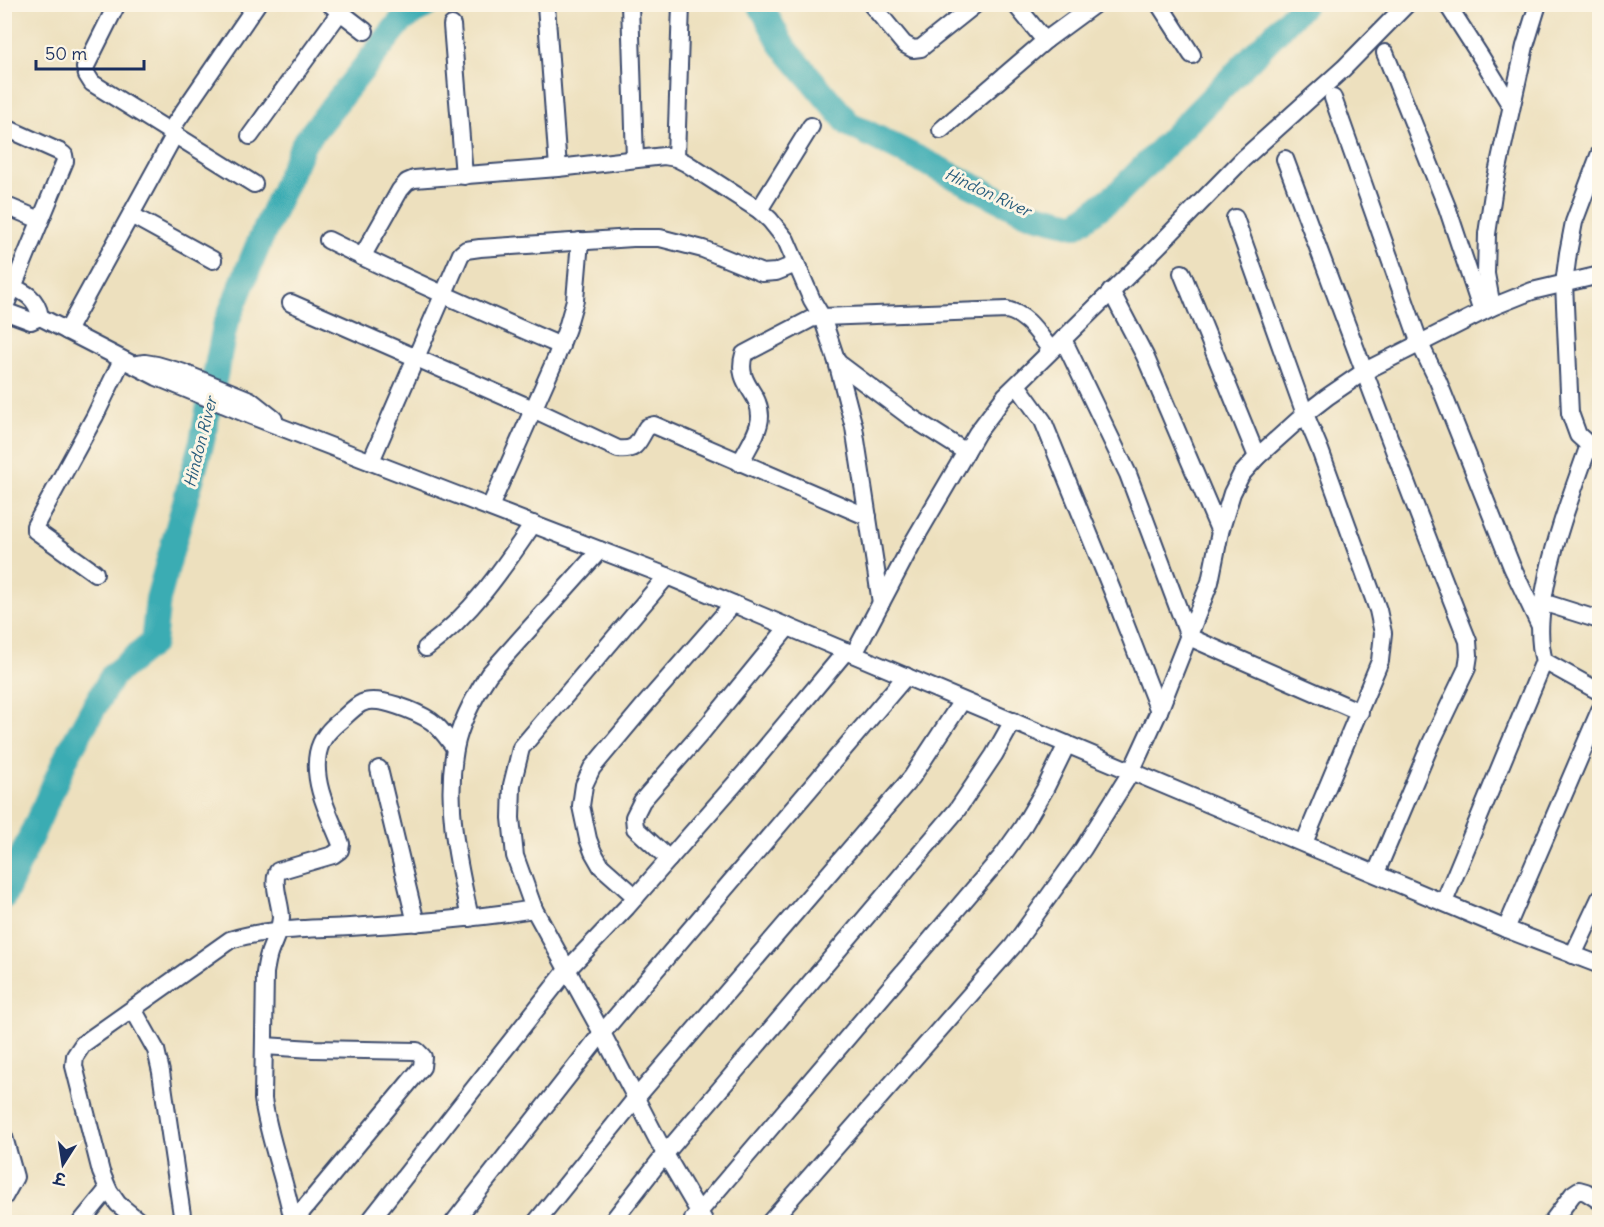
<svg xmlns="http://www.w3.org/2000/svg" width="1604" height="1227" font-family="Delius,'Playpen Sans Deva',sans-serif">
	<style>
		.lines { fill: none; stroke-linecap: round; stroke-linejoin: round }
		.river { stroke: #3aacb3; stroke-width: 26 }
		.minor-casing { stroke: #3a4a6c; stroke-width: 20 }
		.minor { stroke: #fff; stroke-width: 16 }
		.labels { text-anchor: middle; stroke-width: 6; stroke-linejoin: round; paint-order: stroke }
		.water-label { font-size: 16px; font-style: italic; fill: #265b7c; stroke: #fcf5e5 }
	</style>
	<rect width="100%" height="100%" fill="#fcf5e5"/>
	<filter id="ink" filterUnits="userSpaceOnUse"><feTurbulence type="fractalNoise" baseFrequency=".0167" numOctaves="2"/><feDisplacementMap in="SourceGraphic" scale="12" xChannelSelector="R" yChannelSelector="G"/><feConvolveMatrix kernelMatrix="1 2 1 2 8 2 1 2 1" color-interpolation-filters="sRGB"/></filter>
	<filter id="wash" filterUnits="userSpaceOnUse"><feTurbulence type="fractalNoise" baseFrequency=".008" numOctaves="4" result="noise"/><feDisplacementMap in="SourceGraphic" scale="24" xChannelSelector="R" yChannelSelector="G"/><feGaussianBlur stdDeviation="1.35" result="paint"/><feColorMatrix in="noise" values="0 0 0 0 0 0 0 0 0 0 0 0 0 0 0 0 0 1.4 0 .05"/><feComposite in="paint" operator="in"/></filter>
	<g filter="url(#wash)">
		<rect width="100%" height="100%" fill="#ede0be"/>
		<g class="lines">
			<g class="river">
				<polyline points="760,4 782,45 849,124 1027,213 1076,225 1116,195 1304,4"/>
				<polyline points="4,896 68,754 93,709 113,675 153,643 158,599 202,441 225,326 258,245 304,143 401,21 428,4"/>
			</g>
		</g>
	</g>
	<g filter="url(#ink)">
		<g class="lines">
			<defs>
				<g id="minor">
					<polyline points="117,4 85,68 87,75 92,83 254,184"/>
					<polyline points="330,4 365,31"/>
					<polyline points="630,4 635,159"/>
					<polyline points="871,4 904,44 913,49 921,48 976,4"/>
					<polyline points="1015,4 1042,37 1046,40 1095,4"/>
					<polyline points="1159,4 1192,55"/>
					<polyline points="1447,4 1481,57 1511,106"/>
					<polyline points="546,5 558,168"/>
					<polyline points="452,25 464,176"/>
					<polyline points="1385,53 1447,207 1482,312"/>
					<polyline points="1333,98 1420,344 1438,381 1512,567 1540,626"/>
					<polyline points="4,127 60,152 64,155 65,161 4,309"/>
					<polyline points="941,130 1046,40"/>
					<polyline points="170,131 257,4"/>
					<polyline points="250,136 340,12"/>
					<polyline points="1600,153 1574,222 1568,253 1564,284 1570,413 1578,435 1589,445 1600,447"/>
					<polyline points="676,158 681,4"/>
					<path d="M1285,159C1345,320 1404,481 1468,641L1469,655L1467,668L1431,743L1376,873"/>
					<polyline points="4,205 40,220"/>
					<polyline points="759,210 811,126"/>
					<polyline points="131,215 213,260"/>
					<polyline points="1235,218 1305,414 1320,450 1378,610 1383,633 1380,661 1304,843"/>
					<path d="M328,240C404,278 482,312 561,346"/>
					<polyline points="362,257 400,190 407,182 414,179 558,168 664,156 676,158 686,163 759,210 770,220 786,240 812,300 822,317 837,362 854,427 881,603"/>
					<polyline points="1182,273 1257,457"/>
					<path d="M4,283C22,291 37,296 40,317"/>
					<polyline points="1111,291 1145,356 1220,532"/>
					<path d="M291,303L533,409L618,449C638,451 637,442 647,427L654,425L868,517"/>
					<polyline points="1492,307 1486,274 1487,234 1494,187 1525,46 1538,4"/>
					<polyline points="4,311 31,321 40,317"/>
					<polyline points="40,317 157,377 252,416 667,576 1506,929 1600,965"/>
					<polyline points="67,331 175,134"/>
					<polyline points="1063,339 1128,474 1189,637 1360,712"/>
					<polyline points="837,362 909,416 966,452"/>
					<polyline points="137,364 145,363 157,365 181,372 250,400 274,419"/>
					<polyline points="1017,385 1043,421 1114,595 1159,711"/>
					<path d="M1589,445C1574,488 1558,529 1548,574C1542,603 1536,632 1544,661L1600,692"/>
					<polyline points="371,461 461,254 466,250 480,248 633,238 660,238 703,249 762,273 776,272 796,264"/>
					<path d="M740,463C747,449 760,431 760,416C760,391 735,384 744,354L811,319L822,317L1007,310C1028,315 1038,334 1051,350"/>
					<polyline points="490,507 556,358 567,328 575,300 580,241"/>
					<polyline points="95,573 39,533 35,530 35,526 95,416 122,360"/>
					<polyline points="667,576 521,748 512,785 511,818 515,856 534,909 602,1033 665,1154 705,1222"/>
					<polyline points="1542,602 1596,619 1600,619"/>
					<path d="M426,648C471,615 502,570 533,524"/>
					<polyline points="854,654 912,544 977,433 1005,396 1158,246 1243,159 1344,68 1407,4"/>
					<polyline points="379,769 416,923"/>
					<polyline points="669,859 635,828 634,817 642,801 703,731 788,627"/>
					<polyline points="636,897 601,866 593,852 588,839 581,806 584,785 592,768 643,707 733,604"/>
					<polyline points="1444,902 1544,661"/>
					<path d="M470,918C458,862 445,807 455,749C460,722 474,697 489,674L600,550"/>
					<polyline points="1506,929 1600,710"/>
					<polyline points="1573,955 1600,898"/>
					<polyline points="133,1009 156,1050 161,1072 183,1222"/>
					<polyline points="264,1046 313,1049 417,1051 423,1057 422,1067 293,1222"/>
					<polyline points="4,1137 15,1177 4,1197"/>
					<polyline points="693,1219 1002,856 1022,828 1045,789 1067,744"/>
					<polyline points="81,1222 108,1189"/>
					<path d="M140,1222L118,1204L109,1191L101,1172L74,1066L75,1056L83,1044L230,940C268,928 310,929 350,927C412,923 473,919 534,909"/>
					<path d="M293,1222C286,1181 269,1141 263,1099L265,973C266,967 267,960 269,954C273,942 280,931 281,918C281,903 271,883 278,871L333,855L340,850L341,844C330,816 312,784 318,753C321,738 330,729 341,720C347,715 355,706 362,703C378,695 417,712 431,721C441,728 448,739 455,748"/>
					<polyline points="369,1222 567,970 627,907 747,770 846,651"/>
					<polyline points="454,1222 602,1033 906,676"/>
					<polyline points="536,1222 636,1098 912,777 962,701"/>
					<polyline points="612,1222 665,1154 957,810 994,755 1013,721"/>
					<polyline points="770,1222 1013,946 1083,849 1131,772 1159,711 1210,582 1220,532 1232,493 1241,475 1257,457 1305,414 1327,397 1365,371 1492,307 1532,291 1600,275"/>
					<polyline points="1552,1222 1573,1194 1579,1190 1586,1192 1600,1201"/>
				</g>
			</defs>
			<use href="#minor" class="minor-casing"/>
			<use href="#minor" class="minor"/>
		</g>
	</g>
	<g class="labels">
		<g class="water-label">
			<text transform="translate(988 192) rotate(25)" y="6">Hindon River</text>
			<text transform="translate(200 442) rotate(-76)" y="6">Hindon River</text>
		</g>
	</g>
	<rect width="1604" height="1227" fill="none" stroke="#fcf5e5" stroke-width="24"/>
	<g transform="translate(63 1164) rotate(192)" stroke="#fcf5e5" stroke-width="4.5" paint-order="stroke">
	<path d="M0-4.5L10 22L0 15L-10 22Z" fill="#1b2f5e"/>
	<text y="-9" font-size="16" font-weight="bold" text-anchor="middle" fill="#1b2f5e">उ</text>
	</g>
	<path d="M36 60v9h108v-9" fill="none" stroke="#1b2f5e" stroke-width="3"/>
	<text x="45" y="60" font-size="18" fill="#1b2f5e" stroke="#fcf5e5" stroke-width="4.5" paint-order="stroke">50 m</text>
</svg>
